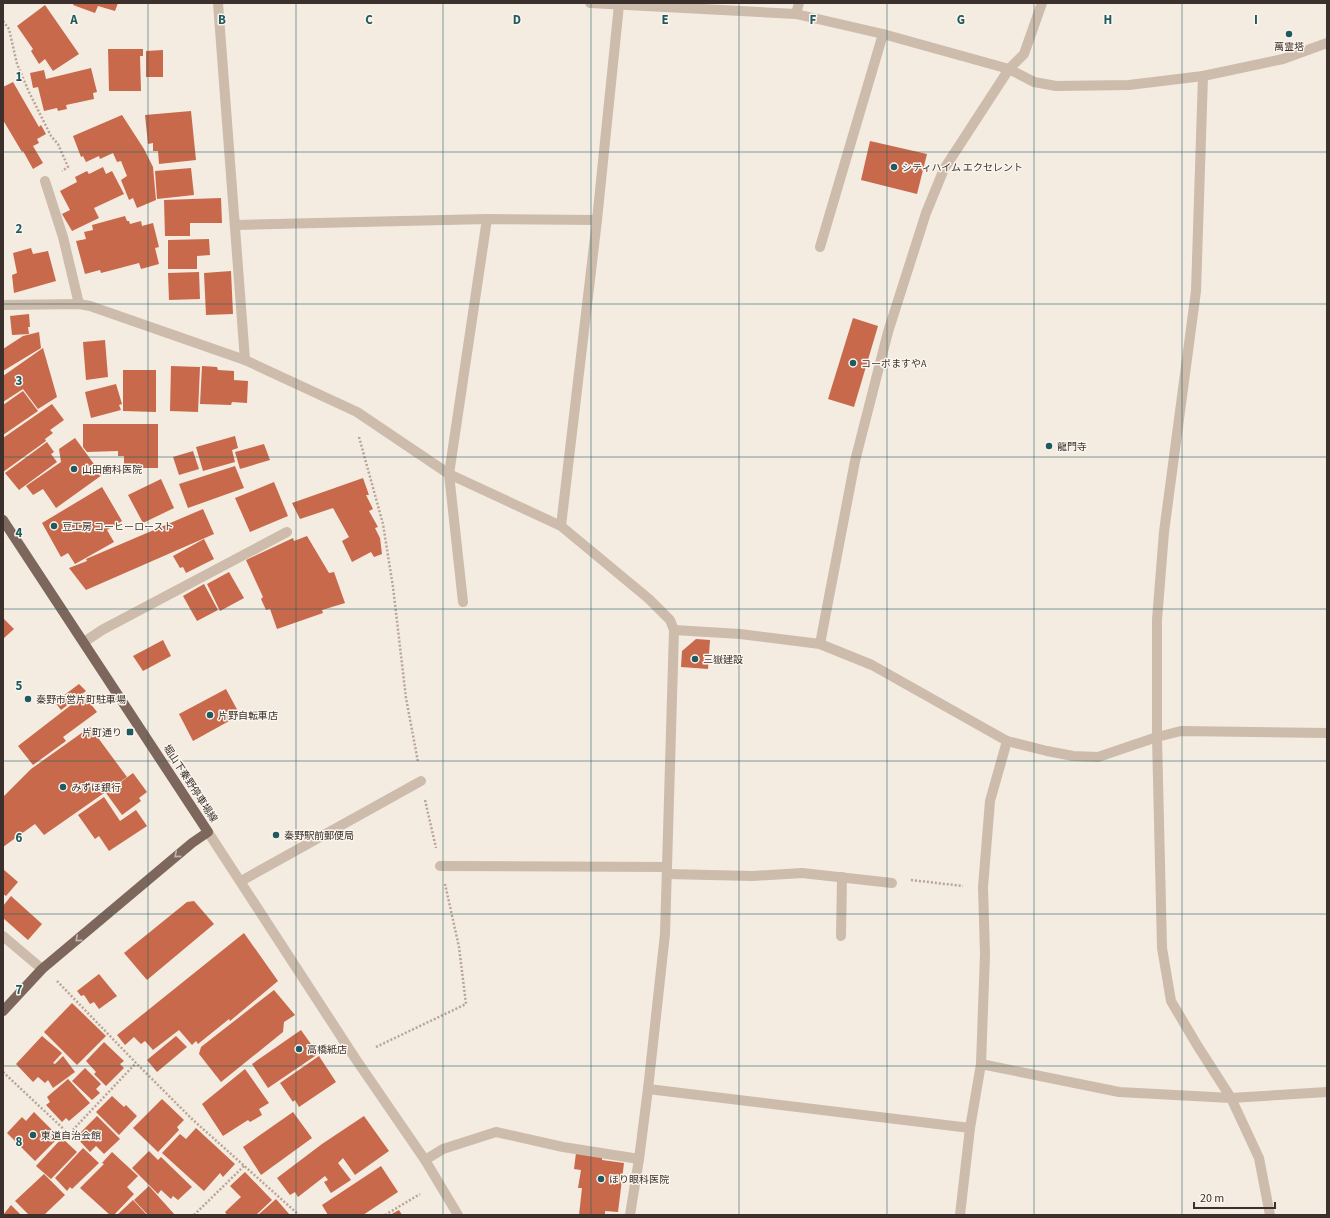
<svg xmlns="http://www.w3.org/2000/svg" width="1330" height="1218" font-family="'Source Sans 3','Noto Sans JP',sans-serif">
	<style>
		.building { fill: #c8694b }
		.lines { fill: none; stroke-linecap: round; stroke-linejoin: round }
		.path { stroke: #b9a596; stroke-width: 2.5; stroke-dasharray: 2 2; stroke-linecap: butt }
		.minor { stroke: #cdbbac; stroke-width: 10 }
		.major { stroke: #7d675c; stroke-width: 10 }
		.oneway { stroke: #c2b5ac }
		.grid { fill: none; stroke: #1f5a5e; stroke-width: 1; stroke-opacity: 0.55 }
		.poi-dot { fill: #1f5a5e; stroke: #fbf5ee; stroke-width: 1.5 }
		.labels { text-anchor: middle; stroke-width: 3; stroke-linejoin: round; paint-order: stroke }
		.poi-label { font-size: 10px; fill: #3b302b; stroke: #fbf5ee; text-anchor: start }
		.street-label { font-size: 10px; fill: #3b302b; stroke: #fbf5ee }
		.grid-label { font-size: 13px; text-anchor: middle; font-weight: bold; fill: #1f5a5e; stroke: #fbf5ee; stroke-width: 3; stroke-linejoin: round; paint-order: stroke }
	</style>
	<rect width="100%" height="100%" fill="#f4ebe1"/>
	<g class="building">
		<polygon points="74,3 118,3 115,11 98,6 95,13 73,5"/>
		<polygon points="45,5 79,54 53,71 45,59 39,64 31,51 33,49 17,26"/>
		<polygon points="108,49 143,49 143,56 140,56 141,91 109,91"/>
		<polygon points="163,50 163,77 146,77 146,51"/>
		<polygon points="91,68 97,92 93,93 94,99 66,105 67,109 58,111 57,108 44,111 38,87 33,88 30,73 44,70 46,79"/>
		<polygon points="13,82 39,127 41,125 46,134 37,139 39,143 33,146 43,163 33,169 23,151 22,152 3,120 3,87"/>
		<polygon points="191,111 196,160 159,164 158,151 153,151 153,143 148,144 145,115"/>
		<polygon points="122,115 144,149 153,167 156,200 137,208 133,198 129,200 121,180 127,176 121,161 117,162 113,153 100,159 99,156 86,162 83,156 81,157 73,136"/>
		<polygon points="870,141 927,154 917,194 861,180"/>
		<polygon points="103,167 106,174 112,171 124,194 94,208 99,218 72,231 62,214 70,210 60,191 77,182 75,177 87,171 89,174"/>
		<polygon points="191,168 194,195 157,199 155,171"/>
		<polygon points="221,198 222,223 190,223 190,236 165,236 164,200"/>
		<polygon points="125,216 127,221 129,221 130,224 141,221 142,226 153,223 159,247 155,248 159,264 141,269 139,263 101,273 100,270 85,274 76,241 86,239 84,232 93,230 92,225"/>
		<polygon points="209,239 210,255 197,256 197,269 168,269 168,240"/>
		<polygon points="31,248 33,254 48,251 56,281 14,293 12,275 17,273 13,253"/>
		<polygon points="231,271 233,314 206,315 204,273"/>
		<polygon points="199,272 200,299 169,300 168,273"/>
		<polygon points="29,314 30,327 28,327 29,334 12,335 10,316"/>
		<polygon points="853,318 878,326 854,407 828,399"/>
		<polygon points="39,332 41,348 3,371 3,349 23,336"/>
		<polygon points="105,340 108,377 86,380 83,342"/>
		<polygon points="43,348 57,397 38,409 23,389 3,402 3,376"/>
		<polygon points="171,366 200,367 198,412 170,411"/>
		<polygon points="202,366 217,367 218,370 234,371 234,380 248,381 247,403 232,402 231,405 200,404"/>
		<polygon points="123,370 156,370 156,412 123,411"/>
		<polygon points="116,384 122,404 119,405 121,410 91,418 85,392"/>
		<polygon points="23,391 38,411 3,435 3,405"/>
		<polygon points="52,404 64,420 50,430 53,433 45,439 46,441 3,472 3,438"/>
		<polygon points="83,424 158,424 158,468 124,468 124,456 118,456 118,451 87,452 83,447"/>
		<polygon points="235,436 238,448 232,450 235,462 203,471 196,447"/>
		<polygon points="75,438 102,475 56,508 43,489 33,495 26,486 61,462 59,449"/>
		<polygon points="47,442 54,452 51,454 57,462 19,490 5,473"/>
		<polygon points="264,444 270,460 240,469 235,452"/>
		<polygon points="193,451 199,469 179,475 173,457"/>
		<polygon points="235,466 244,488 188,508 179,484"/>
		<polygon points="363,478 369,495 366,495 373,509 369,511 378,527 375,528 380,538 382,554 374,557 371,552 352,562 342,541 349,537 333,508 300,519 292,503"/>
		<polygon points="161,479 174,508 143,523 128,495"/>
		<polygon points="274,482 288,516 250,532 235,498"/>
		<polygon points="102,487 122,521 107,530 114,542 75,564 68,553 61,557 42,523"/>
		<polygon points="203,509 214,534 86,590 69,568 87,561 86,559"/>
		<polygon points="307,536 329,573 334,572 345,603 322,610 323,613 277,629 270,609 266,610 261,599 263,597 246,560 293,538 294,541"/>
		<polygon points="204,539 214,559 186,573 183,567 180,568 173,556"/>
		<polygon points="229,572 244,598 220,611 207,584"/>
		<polygon points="204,584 218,610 197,621 183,596"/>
		<polygon points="3,618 14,629 3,639"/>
		<polygon points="696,639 710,640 708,669 681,667 682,651"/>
		<polygon points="163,640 171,656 143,671 133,656"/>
		<polygon points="79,684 86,691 61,710 55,702"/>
		<polygon points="226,689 240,715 193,741 179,714"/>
		<polygon points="84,695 97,712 63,737 66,741 33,765 18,746"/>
		<polygon points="90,727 127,777 44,835 35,824 3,847 3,797 31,769"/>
		<polygon points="133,773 147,792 139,798 141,801 122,815 106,793"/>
		<polygon points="104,797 120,821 136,810 147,826 109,851 99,836 95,839 78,815"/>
		<polygon points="3,869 18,882 6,896 3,894"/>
		<polygon points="11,896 42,924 28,940 3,918 3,906"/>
		<polygon points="194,901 214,924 147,980 124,953 187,902"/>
		<polygon points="244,933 278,981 230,1021 229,1019 198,1044 196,1041 192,1045 179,1030 153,1050 145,1041 141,1044 134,1037 125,1045 117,1035"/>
		<polygon points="99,974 117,996 99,1009 94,1002 90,1004 84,995 81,996 77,991"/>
		<polygon points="274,990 295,1015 284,1022 283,1032 221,1082 199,1054 201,1047"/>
		<polygon points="72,1003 106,1036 77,1065 44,1032"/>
		<polygon points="301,1030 318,1054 268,1088 252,1064"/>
		<polygon points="42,1036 62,1053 53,1063 55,1064 63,1056 75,1072 53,1088 48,1080 45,1083 38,1077 33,1082 16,1064"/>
		<polygon points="176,1036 187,1047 157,1072 147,1060"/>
		<polygon points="104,1042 124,1061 120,1064 124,1068 106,1086 94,1074 96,1072 86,1061"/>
		<polygon points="319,1056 336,1082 299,1107 295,1100 293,1102 280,1083"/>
		<polygon points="85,1068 101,1084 96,1089 100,1093 92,1100 72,1081"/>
		<polygon points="245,1069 269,1103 259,1109 262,1115 250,1122 248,1120 223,1136 202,1104"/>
		<polygon points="68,1079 90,1103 69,1121 66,1118 62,1122 46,1105 50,1102 47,1097"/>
		<polygon points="112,1096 124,1107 126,1105 137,1116 119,1135 96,1112"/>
		<polygon points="162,1099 184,1120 177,1127 179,1130 158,1152 133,1128"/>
		<polygon points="34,1112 59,1137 35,1161 7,1133 22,1117 26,1121"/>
		<polygon points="293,1112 312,1138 261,1175 243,1147"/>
		<polygon points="97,1116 120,1139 104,1154 96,1146 90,1152 76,1137"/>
		<polygon points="364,1116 389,1151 355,1175 343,1158 338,1163 351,1180 331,1193 324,1182 328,1180 325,1176 298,1197 295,1192 290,1195 277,1178 322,1144"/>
		<polygon points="196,1128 235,1164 223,1177 220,1173 204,1191 162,1153 180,1134 186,1139"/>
		<polygon points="62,1138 77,1152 51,1179 36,1166"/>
		<polygon points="83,1148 99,1163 72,1189 70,1187 67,1191 55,1178"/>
		<polygon points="149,1151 158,1160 161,1157 192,1187 178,1200 173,1196 171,1199 161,1190 158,1194 132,1168"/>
		<polygon points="112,1152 138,1176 127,1187 134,1194 114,1215 110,1215 80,1188 104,1164 102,1163"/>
		<polygon points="576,1153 602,1157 602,1160 624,1163 618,1212 605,1211 605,1215 579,1215 582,1188 578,1188 581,1170 574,1169"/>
		<polygon points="381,1166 398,1192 363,1215 328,1215 322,1205"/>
		<polygon points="245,1172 272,1200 256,1215 227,1215 225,1212 241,1197 230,1186"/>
		<polygon points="44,1174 65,1195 44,1215 29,1215 15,1201"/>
		<polygon points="149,1186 175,1215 148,1215 134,1200"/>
		<polygon points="276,1199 290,1215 258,1215"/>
		<polygon points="133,1200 147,1215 117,1215"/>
		<polygon points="11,1205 21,1215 3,1215"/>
		<polygon points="399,1210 402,1215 390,1215"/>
	</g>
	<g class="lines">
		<g class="path">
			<polyline points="3,21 9,29 17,64 29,92 51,136 58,144 68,167 62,171"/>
			<polyline points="359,437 383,524 393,587 406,698 418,762"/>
			<polyline points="425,800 436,848"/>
			<polyline points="911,880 963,886"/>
			<polyline points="57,981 136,1063 192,1119 299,1215"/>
			<polyline points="376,1047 466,1004 459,947 445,884"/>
			<polyline points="3,1072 69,1134 136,1063"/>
			<polyline points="194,1215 245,1165"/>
			<polyline points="385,1215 420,1194"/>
		</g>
		<g class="minor">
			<polyline points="218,3 245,360"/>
			<polyline points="590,3 796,14 883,34 1009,69 1034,82 1056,86 1129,85 1203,76 1283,59 1327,43"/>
			<polyline points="796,14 799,3"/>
			<polyline points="1203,76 1196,291 1164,532 1157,620 1157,737 1162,948 1171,1001 1197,1045 1231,1098 1259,1158 1270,1215"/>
			<polyline points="45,181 63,237 79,304"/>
			<polyline points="235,225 487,219 597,220"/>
			<polyline points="820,247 883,34"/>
			<polyline points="3,305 79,304 90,306 245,360 357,412 449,474 561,526 649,599 670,620 674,630 665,934 648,1089 639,1159 630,1215"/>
			<polyline points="561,526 597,220 619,5"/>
			<polyline points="463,602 449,474 487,219"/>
			<polyline points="674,630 740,634 820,644 872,665 1007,741 1047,751 1073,756 1098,757 1157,737 1181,731 1327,733"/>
			<polyline points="84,642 102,630 287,532"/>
			<polyline points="820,644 855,461 888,332 926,213 944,169 1009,69 1024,54 1042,3"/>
			<polyline points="208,832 355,1058 425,1160 458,1215"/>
			<polyline points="440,866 667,867"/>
			<polyline points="667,874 753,876 802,873 892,883"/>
			<polyline points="241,881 421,781"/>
			<polyline points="3,936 42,969"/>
			<polyline points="841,936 842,877"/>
			<polyline points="981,1064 1119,1092 1231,1098 1327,1092"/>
			<polyline points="648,1089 970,1128"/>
			<polyline points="425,1160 443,1149 496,1132 563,1147 639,1159"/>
			<polyline points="960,1215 970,1128 981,1064 985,954 983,887 990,801 1007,741"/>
		</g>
		<polyline class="major" points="3,520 208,832 192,843 42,969 3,1011"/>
	</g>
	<defs><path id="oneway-chevron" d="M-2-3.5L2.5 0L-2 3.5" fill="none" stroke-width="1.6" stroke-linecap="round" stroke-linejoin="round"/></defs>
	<g class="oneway">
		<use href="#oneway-chevron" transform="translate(177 855) rotate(140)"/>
		<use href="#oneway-chevron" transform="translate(78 939) rotate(140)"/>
	</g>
	<path class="grid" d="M148,3V1215M296,3V1215M443,3V1215M591,3V1215M739,3V1215M887,3V1215M1034,3V1215M1182,3V1215M3,152H1327M3,304H1327M3,457H1327M3,609H1327M3,761H1327M3,914H1327M3,1066H1327"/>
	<g class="poi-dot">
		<circle cx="1289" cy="34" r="4"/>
		<circle cx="894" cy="167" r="4"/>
		<circle cx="853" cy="363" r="4"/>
		<circle cx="1049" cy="446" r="4"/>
		<circle cx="74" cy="469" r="4"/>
		<circle cx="54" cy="526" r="4"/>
		<circle cx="695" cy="659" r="4"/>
		<circle cx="28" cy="699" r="4"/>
		<circle cx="210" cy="715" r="4"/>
		<rect x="126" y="728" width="8" height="8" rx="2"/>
		<circle cx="63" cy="787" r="4"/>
		<circle cx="276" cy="835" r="4"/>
		<circle cx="299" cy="1049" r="4"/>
		<circle cx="33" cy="1135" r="4"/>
		<circle cx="601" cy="1179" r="4"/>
	</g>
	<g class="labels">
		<g class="poi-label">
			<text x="1289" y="50" text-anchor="middle">萬霊塔</text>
			<text x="902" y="171">シティハイム エクセレント</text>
			<text x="861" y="367">コーポますやA</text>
			<text x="1057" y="450">龍門寺</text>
			<text x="82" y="473">山田歯科医院</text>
			<text x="62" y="530">豆工房 コーヒーロースト</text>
			<text x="703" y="663">三嶽建設</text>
			<text x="36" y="703">秦野市営片町駐車場</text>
			<text x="218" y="719">片野自転車店</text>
			<text x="122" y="736" text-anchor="end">片町通り</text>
			<text x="71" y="791">みずほ銀行</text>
			<text x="284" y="839">秦野駅前郵便局</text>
			<text x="307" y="1053">高橋紙店</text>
			<text x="41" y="1139">東道自治会館</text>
			<text x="609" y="1183">ほり眼科医院</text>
		</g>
		<g class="street-label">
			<text transform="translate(191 783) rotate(57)" y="4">堀山下秦野停車場線</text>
		</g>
	</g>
	<g class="grid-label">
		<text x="74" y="24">A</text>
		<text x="222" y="24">B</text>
		<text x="369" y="24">C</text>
		<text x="517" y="24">D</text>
		<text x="665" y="24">E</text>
		<text x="813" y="24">F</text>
		<text x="961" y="24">G</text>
		<text x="1108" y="24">H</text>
		<text x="1256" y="24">I</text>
		<text x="19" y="81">1</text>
		<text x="19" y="233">2</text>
		<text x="19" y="385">3</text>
		<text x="19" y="537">4</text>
		<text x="19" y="690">5</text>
		<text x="19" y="842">6</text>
		<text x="19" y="994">7</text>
		<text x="19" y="1146">8</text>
	</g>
	<rect width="1330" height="1218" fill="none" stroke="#3b302b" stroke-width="8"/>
	<path d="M1194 1202v6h81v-6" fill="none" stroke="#3b302b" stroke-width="2"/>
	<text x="1200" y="1202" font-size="12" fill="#3b302b" stroke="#fbf5ee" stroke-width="3" paint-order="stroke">20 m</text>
</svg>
